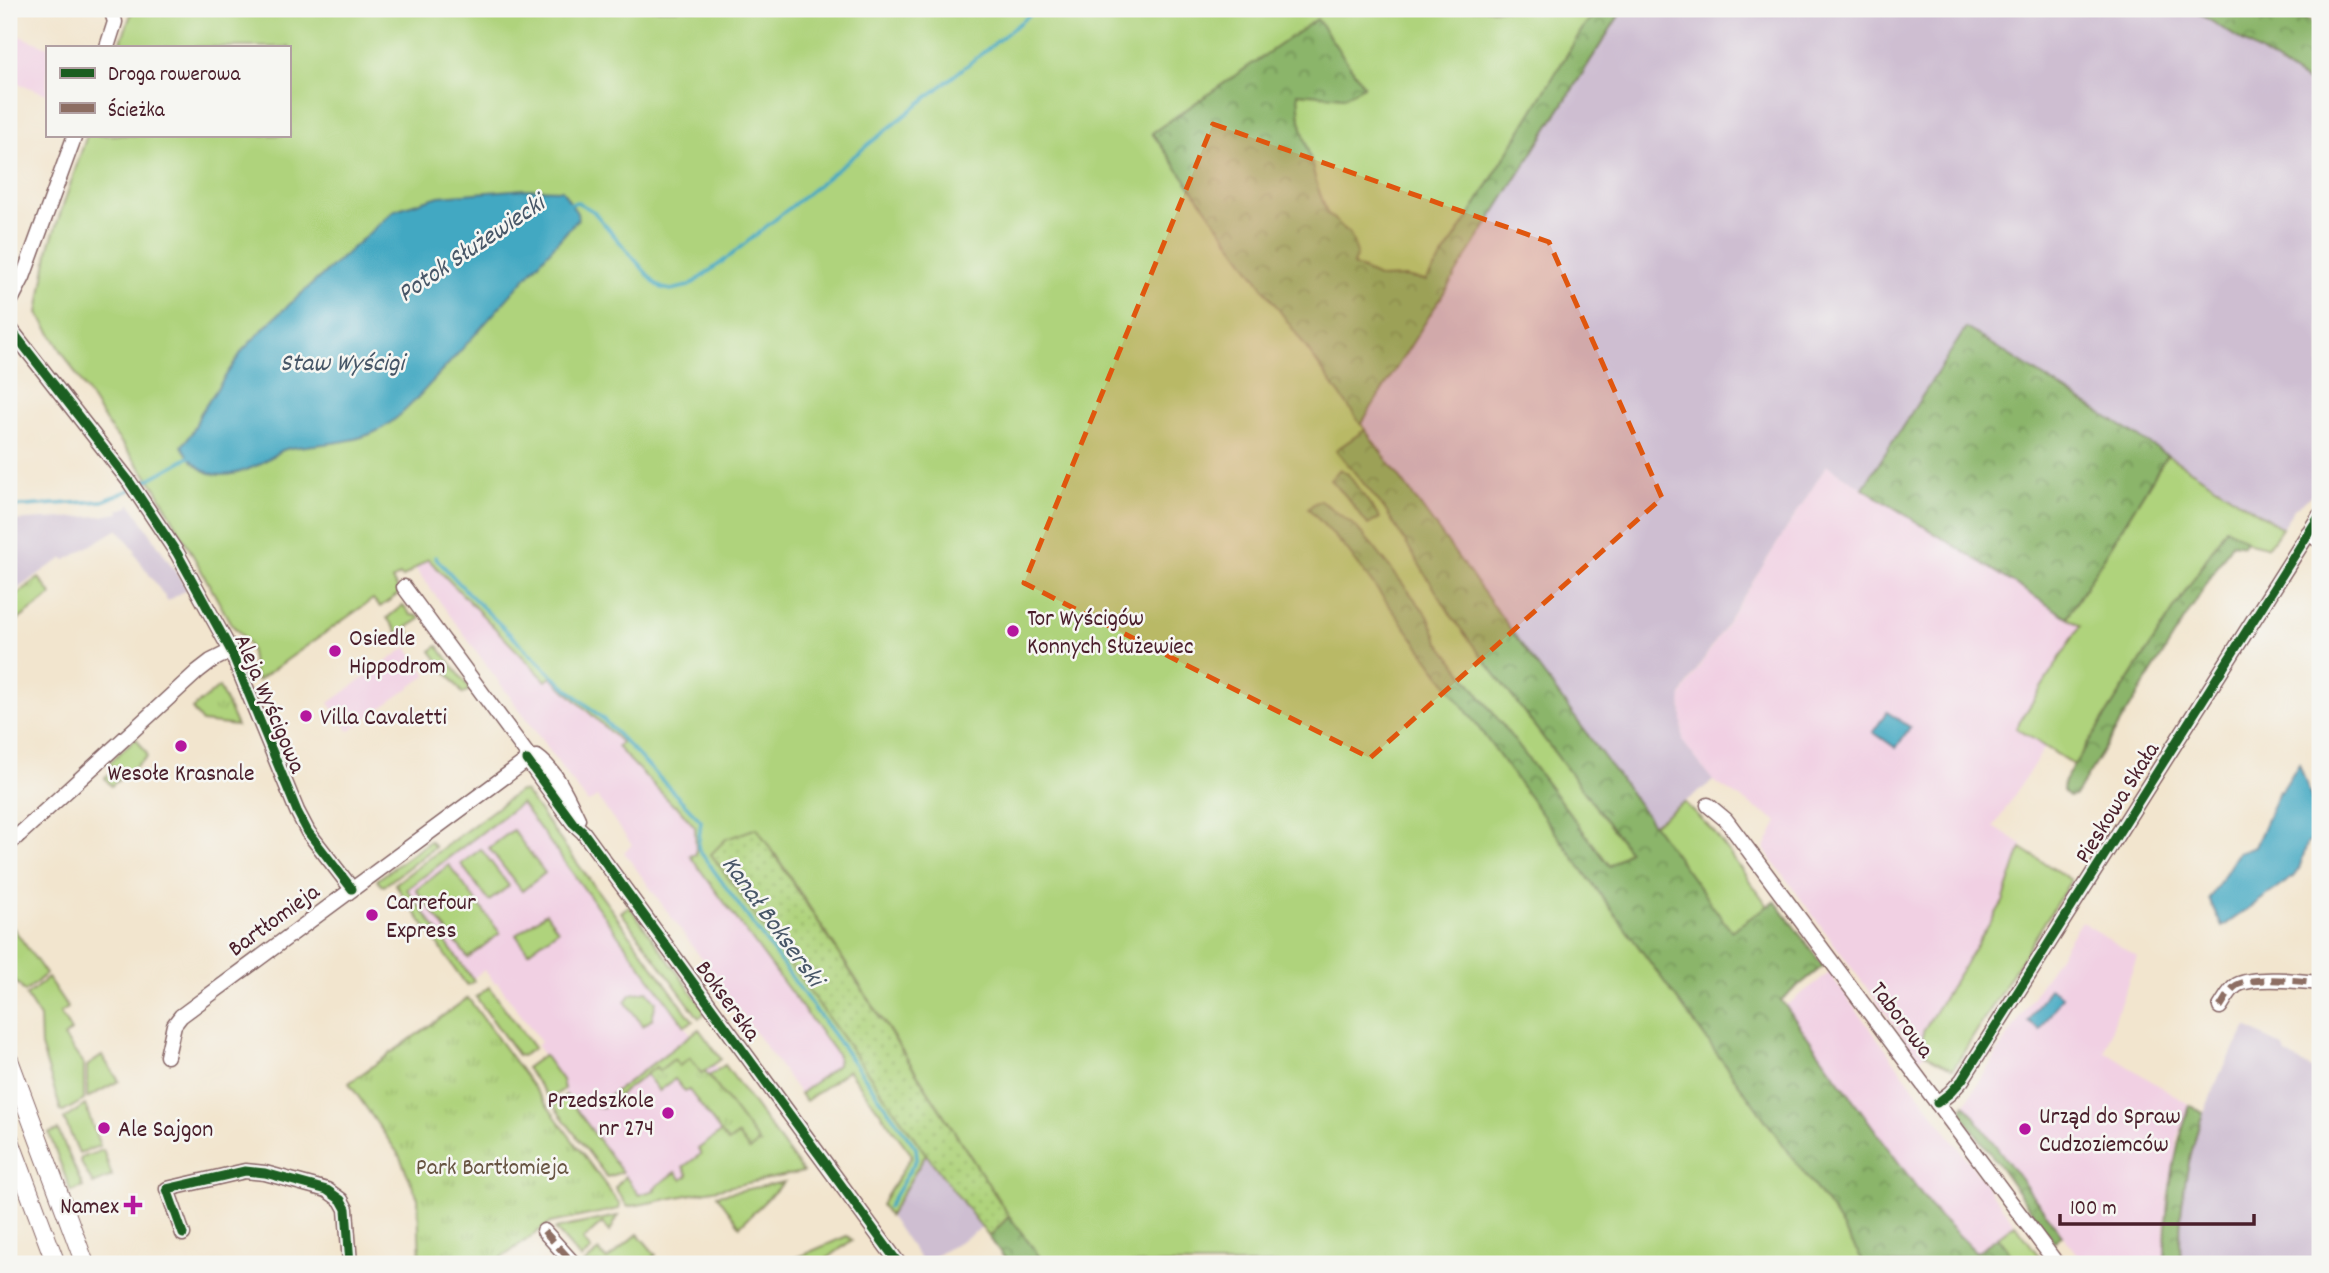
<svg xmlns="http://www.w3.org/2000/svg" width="2329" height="1273" font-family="Dekko,sans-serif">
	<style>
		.built { fill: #f1d0e3 }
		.industrial { fill: #cebed1 }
		.grass { fill: #afd37b; stroke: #7c7953; stroke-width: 2 }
		.forest { fill: url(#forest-crowns); stroke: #6a6a4b; stroke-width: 2 }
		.park { fill: url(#park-tufts); stroke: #7c7953; stroke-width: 2 }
		.garden { fill: url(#garden-dots); stroke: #7c7953; stroke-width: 2 }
		.water { fill: #42a8c2; stroke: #466476; stroke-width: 2 }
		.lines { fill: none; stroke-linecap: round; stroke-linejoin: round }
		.stream { stroke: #42a8c2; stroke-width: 3.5 }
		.minor-casing { stroke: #856464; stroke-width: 17 }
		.major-casing { stroke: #856464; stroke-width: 20 }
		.minor { stroke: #fff; stroke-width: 14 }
		.major { stroke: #fff; stroke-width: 18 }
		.quiet { stroke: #8d6e63; stroke-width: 7; stroke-dasharray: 14 7; stroke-linecap: butt }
		.cycleway-casing { stroke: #f6f6f2; stroke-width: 13 }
		.cycleway { stroke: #1b5e20; stroke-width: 9 }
		.marked { fill: #e0560e; fill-opacity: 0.2; stroke: #e0560e; stroke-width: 5; stroke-dasharray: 14 9; stroke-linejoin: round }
		.poi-dot { fill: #b5179e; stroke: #f6f6f2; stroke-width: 2.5 }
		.labels { text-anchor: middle; stroke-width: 5; stroke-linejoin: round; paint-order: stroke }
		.poi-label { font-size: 24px; fill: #4a1f2b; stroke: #f6f6f2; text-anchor: start }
		.street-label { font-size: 24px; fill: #4a1f2b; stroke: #f6f6f2 }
		.park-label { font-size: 24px; fill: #685543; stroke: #f6f6f2 }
		.water-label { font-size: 26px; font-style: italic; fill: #475667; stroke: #f6f6f2 }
	</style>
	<defs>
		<pattern id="forest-crowns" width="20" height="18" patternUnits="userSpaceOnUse" patternTransform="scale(1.75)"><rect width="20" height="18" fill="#8bb56b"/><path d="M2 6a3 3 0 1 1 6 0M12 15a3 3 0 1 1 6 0" fill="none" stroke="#749358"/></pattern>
		<pattern id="park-tufts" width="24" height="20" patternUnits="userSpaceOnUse" patternTransform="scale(1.75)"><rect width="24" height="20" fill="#afd37b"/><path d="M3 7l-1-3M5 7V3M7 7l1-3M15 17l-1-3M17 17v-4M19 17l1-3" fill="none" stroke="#98b56a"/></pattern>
		<pattern id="garden-dots" width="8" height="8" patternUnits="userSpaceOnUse" patternTransform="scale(1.75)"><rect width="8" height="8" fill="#afd37b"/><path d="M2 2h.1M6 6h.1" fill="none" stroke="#98b56a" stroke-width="1.8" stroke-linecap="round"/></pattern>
	</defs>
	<rect width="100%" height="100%" fill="#f6f6f2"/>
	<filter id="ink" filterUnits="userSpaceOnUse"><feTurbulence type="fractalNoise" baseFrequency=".0143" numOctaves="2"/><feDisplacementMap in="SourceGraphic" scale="14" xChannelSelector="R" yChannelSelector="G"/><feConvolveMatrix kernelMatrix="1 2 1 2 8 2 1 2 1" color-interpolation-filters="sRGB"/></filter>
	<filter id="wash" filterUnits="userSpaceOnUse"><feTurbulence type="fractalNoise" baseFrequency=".00686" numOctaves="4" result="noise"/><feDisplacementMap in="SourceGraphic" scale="28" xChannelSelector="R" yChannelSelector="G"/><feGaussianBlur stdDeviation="1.57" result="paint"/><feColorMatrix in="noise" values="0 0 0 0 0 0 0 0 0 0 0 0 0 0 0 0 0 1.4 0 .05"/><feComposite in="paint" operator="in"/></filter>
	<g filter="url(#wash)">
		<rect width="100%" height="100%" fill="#f2e5ce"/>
		<g class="built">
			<polygon points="9,32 48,47 47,94 9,80"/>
			<polygon points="1827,465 2081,625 2016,728 2045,747 1994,827 2022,845 2003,902 1923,1031 1923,1049 1926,1054 1919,1059 1764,849 1778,822 1713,781 1683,742 1681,696"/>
			<polygon points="428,559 547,680 550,677 622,743 617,747 695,827 696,854 691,856 838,1056 838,1065 800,1094 624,852 632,845 597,797 588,803 415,568"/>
			<polygon points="407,647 427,675 349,731 329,703"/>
			<polygon points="521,803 779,1154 638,1195 565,1094 562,1080 537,1046 541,1042 497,982 495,983 484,970 472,979 407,890"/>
			<polygon points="2081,921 2137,957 2114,1021 2105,1052 2190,1105 2178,1138 2168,1190 2164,1229 2165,1264 2084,1264 1965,1104"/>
			<polygon points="1829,973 2015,1224 1976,1252 1933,1210 1785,1006"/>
		</g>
		<g class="industrial">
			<polygon points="1623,9 2192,9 2320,90 2320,488 2294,509 2282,528 1966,329 1863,488 1827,465 1681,695 1683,742 1713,781 1652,826 1361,424"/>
			<polygon points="130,503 187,589 168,601 134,553 136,551 118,529 66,560 64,558 47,568 9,595 9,521 101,516 119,513 118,510 129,507"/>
			<polygon points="2247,1027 2284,1048 2286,1054 2320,1074 2320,1264 2181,1264 2180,1209 2194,1137 2220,1074"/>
			<polygon points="926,1154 982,1228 937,1255 929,1260 929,1264 924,1264 889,1216"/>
		</g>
		<g class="grass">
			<path d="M133,9H1623L1361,424L1652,825L1684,802L1713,831L1768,906L1731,932L1933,1210L1979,1256L1973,1264H1045L1009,1216L775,854H712L926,1154L889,1216L881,1205L912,1155L848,1070L806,1101L800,1094L837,1065L838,1056L690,856L696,854L695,827L676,805L674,806L617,747L621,742L551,677L546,681L428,559L402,578L400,575L392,580L400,593L380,607L373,599L257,681C252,671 253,664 251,653C249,641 239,632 231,624L155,487L107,424L38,313L49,247L87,135H289V47H119Z"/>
			<polygon points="2167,455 2282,528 2274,540 2266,547 2250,543 2226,529 2074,765 2016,728 2080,626 2067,617"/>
			<polygon points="403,605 411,615 418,616 420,619 406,628 413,638 406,643 387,618"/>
			<polygon points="438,646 470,689 463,694 431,651"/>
			<polygon points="136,738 147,754 147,757 111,786 105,778 115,770 109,763"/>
			<polygon points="519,791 525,792 693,1021 685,1026 521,803 407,889 474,981 468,985 465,983 395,884"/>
			<polygon points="513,830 545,873 522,891 489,848"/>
			<polygon points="430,841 435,847 384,886 381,885 377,880"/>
			<path d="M2021,848L2071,880L1953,1069C1930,1056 1922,1060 1923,1031L2003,902Z"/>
			<polygon points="481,849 509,886 489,901 461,864"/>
			<polygon points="449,865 500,933 468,958 416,890"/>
			<polygon points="629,906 704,1009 703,1016 699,1018 621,912"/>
			<polygon points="546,913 558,930 528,952 516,935"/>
			<polygon points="9,922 46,974 25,992 9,974"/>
			<polygon points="48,978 68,1008 60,1013 71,1031 64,1037 84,1065 84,1100 63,1112 61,1111 41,1046 40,1018 26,996"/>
			<polygon points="489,987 534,1048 522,1056 518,1055 476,997"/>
			<polygon points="699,1029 721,1059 701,1074 679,1066 674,1060 659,1071 656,1067 602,1108 596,1106"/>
			<polygon points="544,1055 562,1080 564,1089 550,1099 526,1068"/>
			<polygon points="102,1056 119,1081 87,1098 87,1066"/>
			<polygon points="725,1065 803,1172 628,1207 615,1188 625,1176 639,1195 655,1190 654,1188 676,1172 682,1180 688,1175 683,1167 701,1154 698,1149 721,1132 728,1142 738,1135 759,1143 709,1076"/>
			<polygon points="566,1095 622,1172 607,1177 553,1105"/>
			<polygon points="85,1105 100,1146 79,1153 64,1119"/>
			<polygon points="58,1130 83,1187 71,1192 49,1133"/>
			<polygon points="103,1150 112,1176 93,1184 80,1161 81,1158"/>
			<polygon points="784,1182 740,1226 717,1195"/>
			<polygon points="618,1216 610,1232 602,1223 583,1240 591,1250 581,1259 555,1229"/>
			<polygon points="2015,1224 2045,1264 2019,1264 1998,1237"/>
			<polygon points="638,1234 656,1255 645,1264 584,1264 599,1251 607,1260"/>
			<polygon points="847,1236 852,1240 820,1264 788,1264 793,1259"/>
		</g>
		<g class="forest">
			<polygon points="1604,9 1623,9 1361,424 1152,133 1317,19 1364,86 1344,97 1298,93 1300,120 1317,185 1327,213 1350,234 1357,253 1353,265 1380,278 1405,277 1426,281 1466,221 1586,23"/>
			<path d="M2192,9H2253L2261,19C2289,0 2297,12 2320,30V90Z"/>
			<polygon points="1966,328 2167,455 2067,617 1863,488"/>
			<polygon points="1365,430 1731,931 1775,901 1823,966 1781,1000 1933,1210 1976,1252 1998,1237 2019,1264 1865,1264 1834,1214 1394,612 1347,550 1308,508 1320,500 1355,526 1373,546 1428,616 1439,642 1610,866 1629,851 1454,620 1384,508 1336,450"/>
			<polygon points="1340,469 1347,473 1380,518 1368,525 1344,494 1330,480"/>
			<polygon points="2226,528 2246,540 2243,545 2232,543 2075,796 2069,797 2063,791 2064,781"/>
			<path d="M1965,1104L2062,1235L2054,1242C2023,1200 1994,1157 1962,1115L1961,1110Z"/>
			<path d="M2190,1105L2203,1113C2186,1163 2177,1212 2181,1264H2165C2164,1209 2172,1158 2190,1105Z"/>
			<polygon points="1009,1216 1045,1264 1009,1264 989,1237"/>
		</g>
		<g class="park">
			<polygon points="39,578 52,595 18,620 9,606 9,600"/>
			<polygon points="219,687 237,726 202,722 192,709"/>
			<polygon points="647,991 656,1002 652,1019 643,1026 625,1001 632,994"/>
			<polygon points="468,998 620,1205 619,1209 550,1223 493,1264 420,1264 418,1198 399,1155 349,1083"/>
			<polygon points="690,1058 701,1073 705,1071 759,1143 749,1150 738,1135 728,1142 689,1090 685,1092 675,1079 659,1091 646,1074 656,1067 659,1071 674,1059 679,1066"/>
		</g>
		<polygon class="garden" points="757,828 1009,1216 989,1237 926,1154 711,854 726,839"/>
		<g class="water">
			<path d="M524,189L562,190L577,213L578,219C532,270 488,321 442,371C423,391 401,420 375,432C353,442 330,443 307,446C299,447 289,447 281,451C273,455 266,461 258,465C225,481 201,480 182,446L193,431L200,414L243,350L272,320L395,210L439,196Z"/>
			<polygon points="1887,712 1910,727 1896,748 1873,732"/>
			<polygon points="2299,763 2320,823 2320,834 2307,844 2299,869 2293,877 2222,927 2209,899 2238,853 2255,847 2279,791 2281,792"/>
			<polygon points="2049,988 2062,996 2040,1030 2028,1022"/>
		</g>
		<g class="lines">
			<g class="stream">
				<polyline points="567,205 577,202 593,211 655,283 662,288 671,290 689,286 726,259 1037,9"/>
				<polyline points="137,486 191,456"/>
				<polyline points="9,507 103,501 130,490"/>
				<polyline points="435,557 468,593 554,677 602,718 701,821 698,847 701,853 916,1148 917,1158 888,1207"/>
			</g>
		</g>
	</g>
	<g filter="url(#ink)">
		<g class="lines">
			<defs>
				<g id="minor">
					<polyline points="107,47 115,22 111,9"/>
					<polyline points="9,304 23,277 75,135"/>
					<polyline points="9,327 129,481 177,553 231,651 297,811 308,832 352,889"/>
					<polyline points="2308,533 2320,541"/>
					<polyline points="404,587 530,758"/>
					<path d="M530,758L537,757C556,770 568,798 578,819"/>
					<polyline points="527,760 573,823 583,832 899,1264"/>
					<polyline points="1708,805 1726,820 2057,1264"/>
					<polyline points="9,844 198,671 211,661 231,651"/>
					<path d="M2220,1007C2225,1000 2229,990 2237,985C2254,976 2301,981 2320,983"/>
					<polyline points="167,1056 174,1025 181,1016 530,758"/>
					<polyline points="1937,1103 1950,1093 1962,1080 2320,515"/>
					<polyline points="544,1231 574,1264"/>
					<polyline points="183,1234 167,1189 245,1171 265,1173 327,1190 341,1200 346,1209 350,1264"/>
				</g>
				<g id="major">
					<polyline points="9,1060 85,1264"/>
					<polyline points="9,1138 56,1264"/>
				</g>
			</defs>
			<use href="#minor" class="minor-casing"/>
			<use href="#major" class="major-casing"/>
			<use href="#minor" class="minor"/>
			<use href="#major" class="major"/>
			<g class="quiet">
				<path d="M2220,1007C2225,1000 2229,990 2237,985C2254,976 2301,981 2320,983"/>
				<polyline points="544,1231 574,1264"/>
			</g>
			<defs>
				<g id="cycleway">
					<polyline points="9,327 129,481 177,553 231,651 297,811 308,832 352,889"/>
					<polyline points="527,760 573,823 583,832 899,1264"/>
					<polyline points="1937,1103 1950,1093 1962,1080 2320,515"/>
					<polyline points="183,1234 167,1189 245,1171 265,1173 327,1190 341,1200 346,1209 350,1264"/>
				</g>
			</defs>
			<use href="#cycleway" class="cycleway-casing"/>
			<use href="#cycleway" class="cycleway"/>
		</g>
	</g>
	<path class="marked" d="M1213,124L1549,242L1662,498L1370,758L1024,583Z"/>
	<g class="poi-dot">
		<circle cx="1013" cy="631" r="7"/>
		<circle cx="335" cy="651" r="7"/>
		<circle cx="306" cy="716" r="7"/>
		<circle cx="181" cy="746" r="7"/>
		<circle cx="372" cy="915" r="7"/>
		<circle cx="668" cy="1113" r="7"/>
		<circle cx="104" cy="1128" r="7"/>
		<circle cx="2025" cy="1129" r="7"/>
		<path d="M129.5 1194.5h7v7h7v7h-7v7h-7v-7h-7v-7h7z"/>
	</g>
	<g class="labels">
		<g class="poi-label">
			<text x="1027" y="625">Tor Wyścigów<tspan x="1027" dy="28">Konnych Służewiec</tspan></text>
			<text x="349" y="645">Osiedle<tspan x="349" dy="28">Hippodrom</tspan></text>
			<text x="320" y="724">Villa Cavaletti</text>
			<text x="181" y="780" text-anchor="middle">Wesołe Krasnale</text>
			<text x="386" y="909">Carrefour<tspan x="386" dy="28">Express</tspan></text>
			<text x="654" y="1107" text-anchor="end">Przedszkole<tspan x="654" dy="28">nr 274</tspan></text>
			<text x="2039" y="1123">Urząd do Spraw<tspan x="2039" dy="28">Cudzoziemców</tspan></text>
			<text x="118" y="1136">Ale Sajgon</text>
			<text x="119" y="1213" text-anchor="end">Namex</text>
		</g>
		<g class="street-label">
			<text transform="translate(271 703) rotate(67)" y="8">Aleja Wyścigowa</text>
			<text transform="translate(2116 802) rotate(-58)" y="8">Pieskowa Skała</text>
			<text transform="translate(273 919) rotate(-36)" y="8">Bartłomieja</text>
			<text transform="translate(729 1000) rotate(54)" y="8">Bokserska</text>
			<text transform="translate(1903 1019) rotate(53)" y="8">Taborowa</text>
		</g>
		<g class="park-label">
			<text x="492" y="1174">Park Bartłomieja</text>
		</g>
		<g class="water-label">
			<text transform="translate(470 247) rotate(-34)" y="9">Potok Służewiecki</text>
			<text x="342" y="370">Staw Wyścigi</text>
			<text transform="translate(774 920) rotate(54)" y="9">Kanał Bokserski</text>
		</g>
	</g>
	<rect width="2329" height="1273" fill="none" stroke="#f6f6f2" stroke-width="35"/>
	<rect x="46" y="46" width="245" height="91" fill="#f6f6f2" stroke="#b1a0a2" stroke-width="2"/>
	<rect x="60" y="68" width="35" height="10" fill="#1b5e20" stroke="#b1a0a2" stroke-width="2"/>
	<text x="108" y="80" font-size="21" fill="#4a1f2b">Droga rowerowa</text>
	<rect x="60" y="103" width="35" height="10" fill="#8d6e63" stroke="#b1a0a2" stroke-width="2"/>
	<text x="108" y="116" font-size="21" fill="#4a1f2b">Ścieżka</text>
	<path d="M2060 1214v10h194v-10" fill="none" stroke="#4a1f2b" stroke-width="3.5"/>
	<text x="2070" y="1214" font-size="21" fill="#4a1f2b" stroke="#f6f6f2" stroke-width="5" paint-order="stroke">100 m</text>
</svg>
